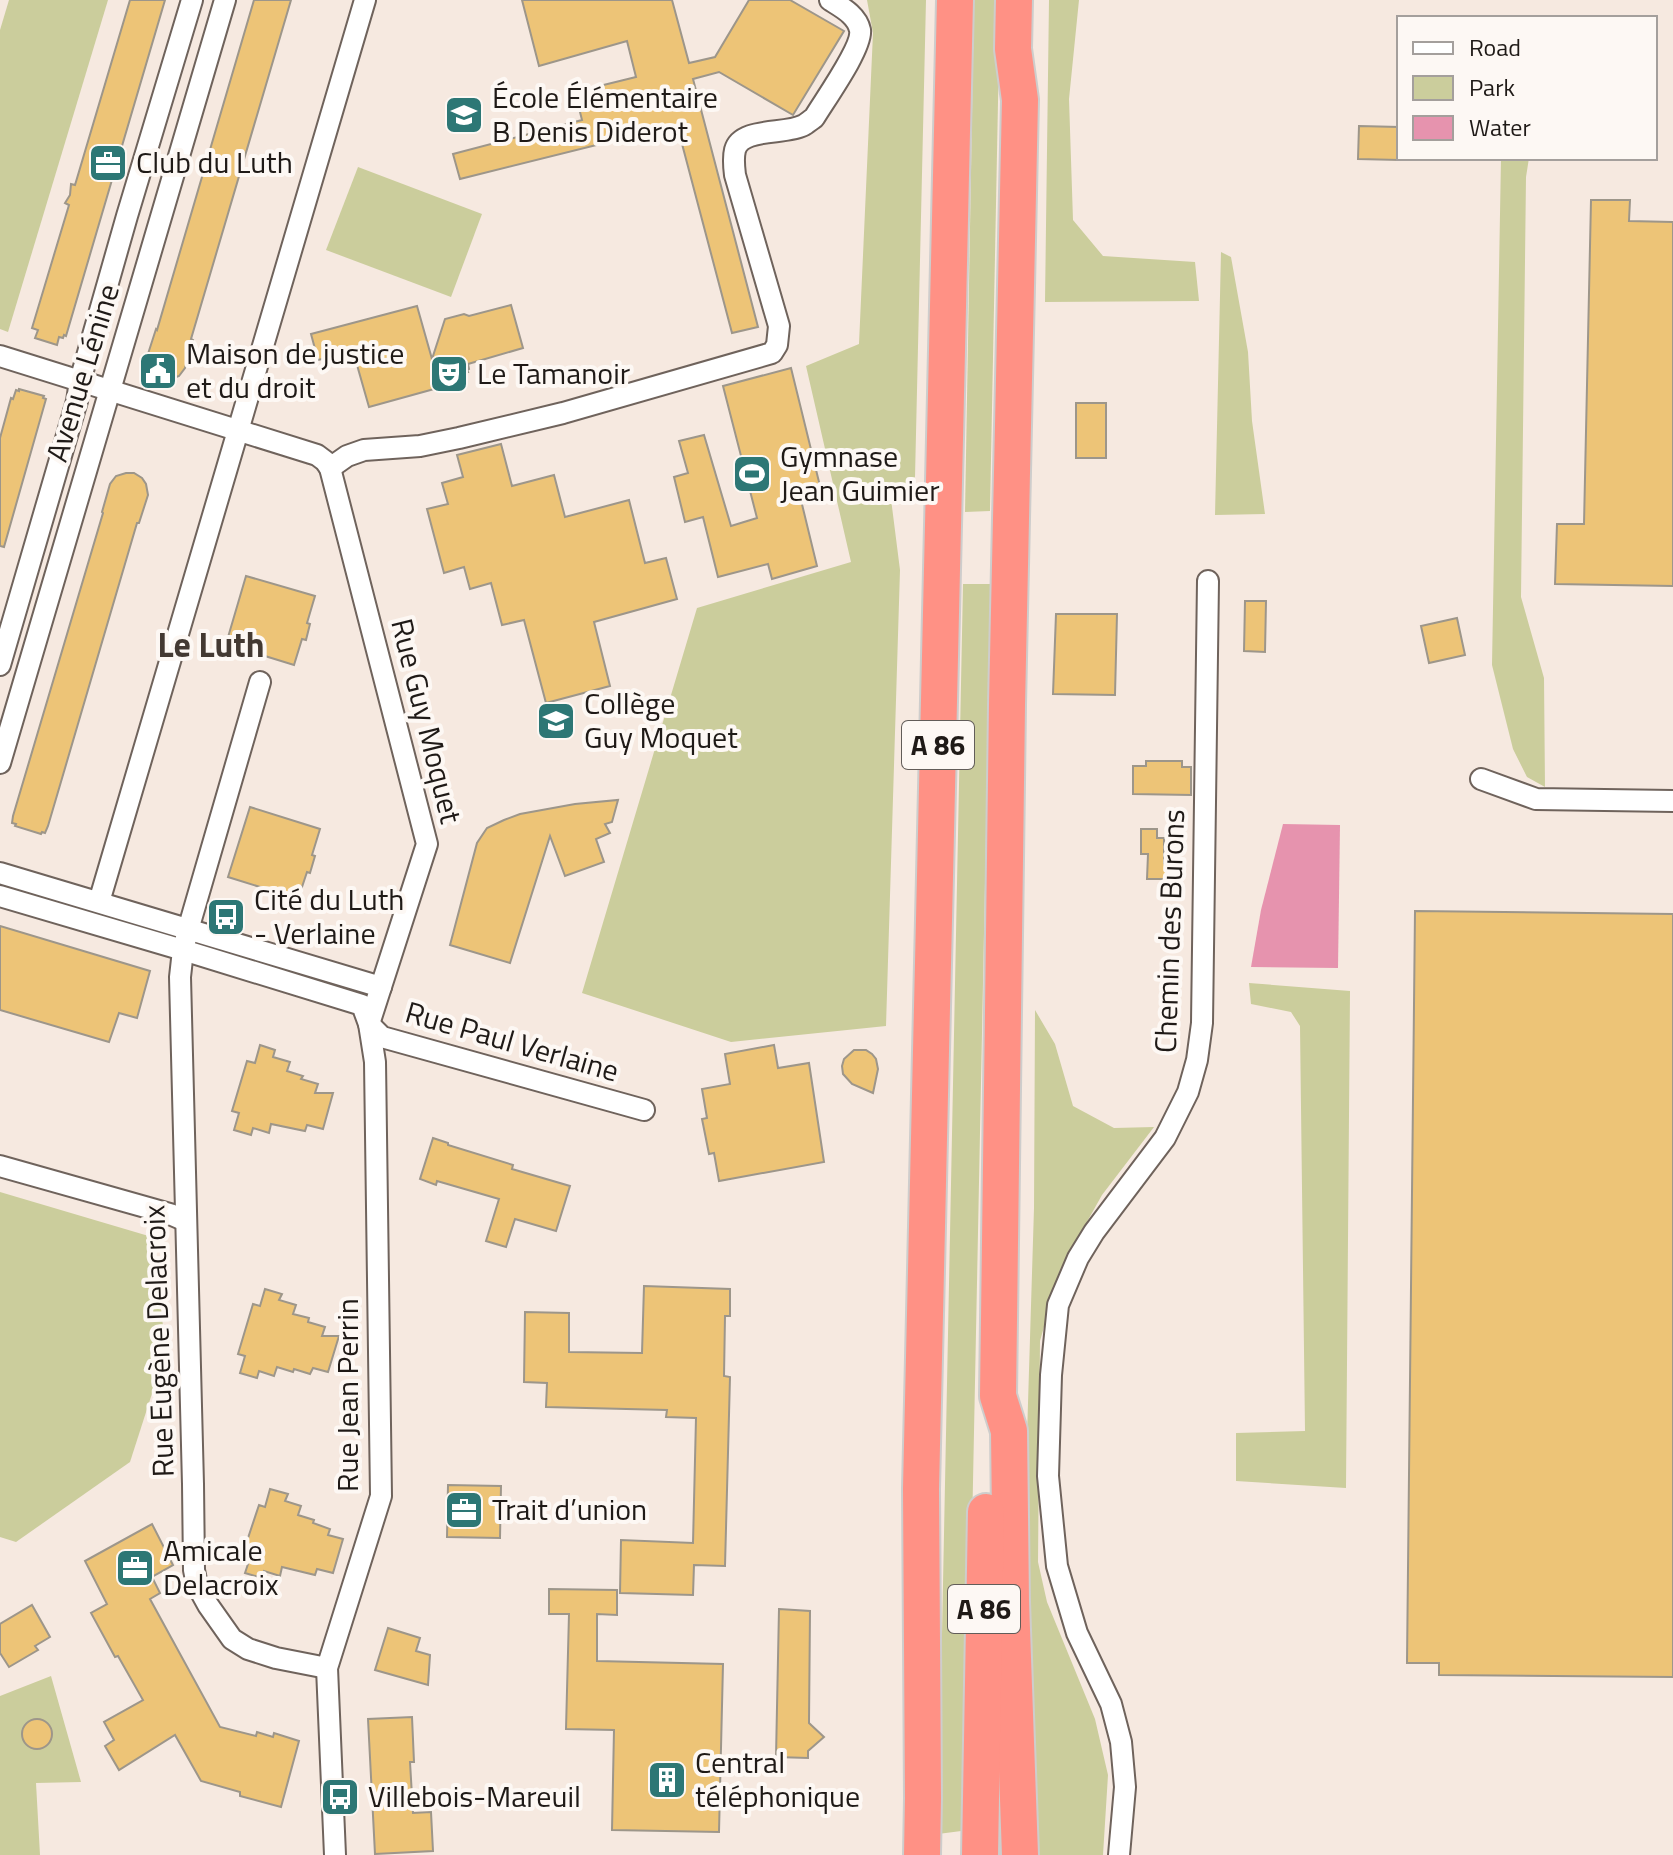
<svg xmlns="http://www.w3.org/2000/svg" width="1673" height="1855" font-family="'Titillium Web',sans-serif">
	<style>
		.green { fill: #cbcd9c }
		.water { fill: #e693ae }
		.building { fill: #edc477; stroke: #9d968a; stroke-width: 2 }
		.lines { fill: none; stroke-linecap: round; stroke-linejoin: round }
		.street-casing { stroke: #6f635c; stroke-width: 24 }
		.highway-casing { stroke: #cecdcc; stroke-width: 40 }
		.street { stroke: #fff; stroke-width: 20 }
		.highway { stroke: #ff9185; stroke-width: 36 }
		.labels { text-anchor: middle; stroke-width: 8; stroke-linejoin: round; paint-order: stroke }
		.shield { fill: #fdf8f4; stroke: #625d59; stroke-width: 2 }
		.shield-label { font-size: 28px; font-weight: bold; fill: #1f1a17 }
		.poi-label { font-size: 30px; fill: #1f1a17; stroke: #fdf8f4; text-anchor: start }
		.street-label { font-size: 30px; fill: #1f1a17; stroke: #fdf8f4 }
		.quarter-label { font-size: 34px; font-weight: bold; fill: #433932; stroke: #fdf8f4 }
	</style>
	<rect width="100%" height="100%" fill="#f6e9e0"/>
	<g class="green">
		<polygon points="9,0 108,0 8,332 0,329 0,30"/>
		<polygon points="867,0 926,0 915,477 891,499 900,570 886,1026 731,1042 582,993 697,608 851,562 806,366 859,344 873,33"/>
		<polygon points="974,0 1000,0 990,511 965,512"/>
		<polygon points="1049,0 1079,0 1069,99 1073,220 1103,256 1195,262 1199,301 1045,302"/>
		<polygon points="1501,158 1529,158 1526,177 1521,597 1544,678 1545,787 1527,777 1513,749 1492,665"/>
		<polygon points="358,167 482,214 451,297 326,250"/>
		<polygon points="1221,252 1231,257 1248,352 1252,421 1265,514 1215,515"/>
		<polygon points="963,584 991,584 970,1632 969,1830 938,1834"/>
		<polygon points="1249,983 1350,991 1346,1488 1236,1481 1236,1433 1305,1431 1300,1026 1291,1012 1251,1004"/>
		<polygon points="1035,1010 1055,1044 1073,1106 1114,1128 1154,1127 1102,1195 1060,1270 1040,1341 1038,1562 1047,1602 1095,1719 1108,1775 1103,1855 1037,1855 1023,1566 1034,1208"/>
		<polygon points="0,1192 152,1237 166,1350 130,1462 16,1542 0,1537"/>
		<polygon points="51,1676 81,1782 36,1783 40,1855 0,1855 0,1696"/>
	</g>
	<polygon class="water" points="1283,824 1340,825 1338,968 1251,967 1261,910"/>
	<g class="building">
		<polygon points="130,0 165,0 66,336 64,335 63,338 59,337 57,345 35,338 38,330 32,328 69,205 65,203 70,195 71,184 75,185"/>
		<polygon points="254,0 291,0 191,339 193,340 185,368 179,376 174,378 162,379 155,376 149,370 147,357 156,329 157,330"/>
		<polygon points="522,0 672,0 689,63 715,57 749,0 790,0 844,31 793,115 719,72 693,79 758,327 732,333 677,125 460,179 453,154 582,120 575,92 636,77 627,41 539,66"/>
		<polygon points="1359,126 1399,127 1399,160 1358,159"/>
		<polygon points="1591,200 1630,200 1629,221 1673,222 1673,586 1555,584 1557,524 1584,524"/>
		<polygon points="511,305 523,348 468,364 469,369 467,370 468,372 443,379 445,386 369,407 353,351 318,360 311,334 417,306 432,359 445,319 464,314 469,316"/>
		<polygon points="791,368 820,486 799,492 817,566 772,579 768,564 718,577 703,517 685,522 674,477 688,473 679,441 704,435 731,526 757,518 723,386"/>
		<polygon points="19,389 44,396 43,398 46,399 4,547 0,546 0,438 11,398 13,399 16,390 19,391"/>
		<rect x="1076" y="403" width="30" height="55"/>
		<polygon points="501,444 512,486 554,475 565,517 629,500 645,563 666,558 677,599 594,622 610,686 546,703 524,620 502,625 491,583 470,589 464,567 444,573 427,509 448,504 442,483 463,477 457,455"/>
		<polygon points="126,473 134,473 142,478 146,484 148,495 139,523 137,523 48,826 45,833 42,832 41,834 15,826 16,824 12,823 13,816 103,513 102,512 110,484 116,476"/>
		<polygon points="246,576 315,596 307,623 310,624 306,640 302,639 294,665 226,644"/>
		<polygon points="1245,601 1266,601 1265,652 1244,651"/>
		<polygon points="1056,614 1117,614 1115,695 1053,694"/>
		<polygon points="1457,618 1465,655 1429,663 1421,626"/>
		<polygon points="1146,761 1182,761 1182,767 1191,767 1191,795 1133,794 1133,766 1146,766"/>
		<polygon points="618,800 612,822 605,824 610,833 596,839 604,862 565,876 550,836 510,963 450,945 477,843 487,828 504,820 520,814 575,804"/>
		<polygon points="250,807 320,829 312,855 315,856 310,873 307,872 298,899 228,877"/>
		<polygon points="1141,829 1157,829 1157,838 1164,838 1164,863 1170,862 1170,879 1147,879 1148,854 1141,854"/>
		<polygon points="1415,911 1673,914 1673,1677 1439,1675 1439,1663 1407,1663"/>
		<polygon points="0,926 150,971 137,1018 119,1013 109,1042 0,1010"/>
		<polygon points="260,1045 275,1050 273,1057 290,1062 287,1071 303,1076 301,1079 318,1084 315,1093 333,1093 323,1129 307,1125 305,1131 271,1124 269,1133 253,1128 251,1135 234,1130 239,1113 232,1111 247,1061 255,1063"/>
		<polygon points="774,1045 778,1068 809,1063 824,1162 719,1181 714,1153 709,1154 702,1119 707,1118 702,1089 730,1084 725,1054"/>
		<polygon points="854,1050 866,1050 872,1054 876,1059 878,1069 873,1093 852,1084 843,1074 842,1066 844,1059"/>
		<polygon points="433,1138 448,1143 448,1145 513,1165 512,1169 570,1186 556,1231 515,1219 506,1247 486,1241 499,1199 437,1181 436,1185 420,1179"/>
		<polygon points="644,1286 730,1289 730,1316 725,1316 724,1376 730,1377 725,1566 694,1565 693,1595 620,1593 621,1540 693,1543 696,1418 666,1417 667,1410 546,1407 547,1383 524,1382 525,1312 569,1313 569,1352 642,1353"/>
		<polygon points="265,1289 282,1294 279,1300 296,1305 293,1314 309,1318 308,1322 325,1327 322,1336 339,1336 328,1372 313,1368 310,1374 294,1369 293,1372 277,1367 274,1376 259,1371 257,1378 240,1373 245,1356 238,1354 253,1304 260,1306"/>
		<polygon points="448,1485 501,1486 500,1538 447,1537"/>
		<polygon points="270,1489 288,1494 285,1501 301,1506 298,1515 314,1520 313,1523 330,1529 328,1535 343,1539 333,1573 317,1569 315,1575 282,1567 280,1576 264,1571 262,1578 245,1573 251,1555 243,1553 259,1505 265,1507"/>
		<polygon points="152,1524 173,1565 152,1577 160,1593 150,1599 220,1727 256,1736 257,1732 273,1737 274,1733 299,1741 281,1807 240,1796 240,1792 201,1781 175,1735 119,1770 105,1746 114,1740 104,1722 143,1700 118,1656 115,1657 91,1613 107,1604 85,1561"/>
		<polygon points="549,1589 617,1590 617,1615 597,1614 597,1661 723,1664 719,1832 612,1830 614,1730 566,1729 569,1614 549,1614"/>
		<polygon points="32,1605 50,1637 35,1646 38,1650 9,1667 0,1653 0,1624"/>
		<polygon points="779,1609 810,1611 809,1723 824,1737 808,1751 808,1758 776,1757"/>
		<polygon points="388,1628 420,1638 416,1651 430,1655 428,1685 375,1670"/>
		<polygon points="412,1717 414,1762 410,1762 413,1813 431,1812 433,1851 375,1854 368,1719"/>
		<circle cx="37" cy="1734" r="15"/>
	</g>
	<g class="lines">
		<defs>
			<g id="street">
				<path d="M0,356L317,455L325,461L330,468L347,456L364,450L420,446L459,438L563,413L772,353L777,345L779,326L735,175C734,167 733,158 735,150C741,127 786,135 804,125C806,124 812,119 814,118C824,101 863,47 860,30C857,15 841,7 830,0"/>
				<polyline points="330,468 427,844 369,1024 375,1062 381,1496 327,1668 335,1855"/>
				<polyline points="0,665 77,401 80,381 127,216 192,0"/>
				<polyline points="260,682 188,930 183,950 180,977 193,1484 194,1570 197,1585 208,1605 232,1639 248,1649 276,1658 327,1668"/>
				<polyline points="0,763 225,0"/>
				<polyline points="1481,779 1536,799 1673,801"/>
				<polyline points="0,873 381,987"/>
				<polyline points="0,896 183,950 362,1005 369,1024 382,1037 644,1110"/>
				<polyline points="99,902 365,0"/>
				<polyline points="0,1166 170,1214 186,1221"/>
				<polyline points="1119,1855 1125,1787 1121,1742 1111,1704 1077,1633 1057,1566 1048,1476 1051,1375 1058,1305 1078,1258 1094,1232 1165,1138 1188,1092 1197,1060 1202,1023 1208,581"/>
			</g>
			<g id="highway">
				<polyline points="1014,0 1013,49 1020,100 1007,705 998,1396 1009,1431 1011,1602 1020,1855"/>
				<polyline points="922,1855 923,1798 921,1489 955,0"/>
				<polyline points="980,1855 986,1512"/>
			</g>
		</defs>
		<use href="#street" class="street-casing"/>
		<use href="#highway" class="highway-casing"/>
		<use href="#street" class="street"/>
		<use href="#highway" class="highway"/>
	</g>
	<defs>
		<symbol id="school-square" viewBox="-11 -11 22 22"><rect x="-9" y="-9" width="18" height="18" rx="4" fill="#2d7775" stroke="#fdf8f4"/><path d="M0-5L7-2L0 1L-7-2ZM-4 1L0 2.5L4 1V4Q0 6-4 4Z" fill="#fff"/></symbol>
		<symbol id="office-square" viewBox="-11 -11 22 22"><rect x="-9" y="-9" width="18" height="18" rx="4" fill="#2d7775" stroke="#fdf8f4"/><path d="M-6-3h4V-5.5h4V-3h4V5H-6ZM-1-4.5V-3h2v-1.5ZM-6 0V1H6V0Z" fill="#fff"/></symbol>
		<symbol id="civic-square" viewBox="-11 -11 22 22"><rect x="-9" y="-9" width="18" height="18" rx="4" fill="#2d7775" stroke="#fdf8f4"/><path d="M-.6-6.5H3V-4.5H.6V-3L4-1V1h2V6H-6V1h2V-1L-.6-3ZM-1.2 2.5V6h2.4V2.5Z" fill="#fff"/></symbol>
		<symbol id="theatre-square" viewBox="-11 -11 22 22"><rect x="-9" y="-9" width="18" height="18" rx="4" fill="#2d7775" stroke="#fdf8f4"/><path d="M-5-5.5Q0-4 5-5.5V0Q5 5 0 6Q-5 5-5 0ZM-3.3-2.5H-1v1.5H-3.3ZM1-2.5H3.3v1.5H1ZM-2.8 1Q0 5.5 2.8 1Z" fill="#fff"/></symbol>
		<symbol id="stadium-square" viewBox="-11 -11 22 22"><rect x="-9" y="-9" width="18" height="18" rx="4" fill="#2d7775" stroke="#fdf8f4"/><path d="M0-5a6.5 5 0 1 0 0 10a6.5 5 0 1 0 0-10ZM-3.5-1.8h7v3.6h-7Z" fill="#fff"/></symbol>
		<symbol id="bus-square" viewBox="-11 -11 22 22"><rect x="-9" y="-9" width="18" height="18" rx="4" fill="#2d7775" stroke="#fdf8f4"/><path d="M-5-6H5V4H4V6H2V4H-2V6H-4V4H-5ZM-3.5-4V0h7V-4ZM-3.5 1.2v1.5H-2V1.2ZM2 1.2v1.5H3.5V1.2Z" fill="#fff"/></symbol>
		<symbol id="building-square" viewBox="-11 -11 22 22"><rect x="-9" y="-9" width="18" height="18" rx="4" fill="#2d7775" stroke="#fdf8f4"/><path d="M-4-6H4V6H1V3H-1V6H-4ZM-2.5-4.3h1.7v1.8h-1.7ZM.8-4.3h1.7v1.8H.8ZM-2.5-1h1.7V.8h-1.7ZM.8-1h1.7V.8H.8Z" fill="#fff"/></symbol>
	</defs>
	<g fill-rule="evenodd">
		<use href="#school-square" x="442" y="93" width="44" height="44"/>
		<use href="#office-square" x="86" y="141" width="44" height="44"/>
		<use href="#civic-square" x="136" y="349" width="44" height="44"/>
		<use href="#theatre-square" x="427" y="352" width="44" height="44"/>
		<use href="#stadium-square" x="730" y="452" width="44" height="44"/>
		<use href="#school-square" x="534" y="699" width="44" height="44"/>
		<use href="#bus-square" x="204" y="895" width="44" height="44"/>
		<use href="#office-square" x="442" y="1488" width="44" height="44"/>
		<use href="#office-square" x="113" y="1546" width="44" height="44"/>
		<use href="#building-square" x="645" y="1758" width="44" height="44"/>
		<use href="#bus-square" x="318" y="1775" width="44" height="44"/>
	</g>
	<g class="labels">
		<g class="shield">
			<rect x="902" y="721" width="72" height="48" rx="6"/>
			<rect x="948" y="1585" width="72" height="48" rx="6"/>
		</g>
		<g class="shield-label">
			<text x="938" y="755">A 86</text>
			<text x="984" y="1619">A 86</text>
		</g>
		<g class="poi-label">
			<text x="492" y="108">École Élémentaire<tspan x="492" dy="34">B Denis Diderot</tspan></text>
			<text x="136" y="173">Club du Luth</text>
			<text x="186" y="364">Maison de justice<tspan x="186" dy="34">et du droit</tspan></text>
			<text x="477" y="384">Le Tamanoir</text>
			<text x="780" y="467">Gymnase<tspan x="780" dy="34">Jean Guimier</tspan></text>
			<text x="584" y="714">Collège<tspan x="584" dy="34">Guy Moquet</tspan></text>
			<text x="254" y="910">Cité du Luth<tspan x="254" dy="34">- Verlaine</tspan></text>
			<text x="492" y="1520">Trait d’union</text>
			<text x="163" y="1561">Amicale<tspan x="163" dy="34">Delacroix</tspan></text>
			<text x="695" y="1773">Central<tspan x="695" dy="34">téléphonique</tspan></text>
			<text x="368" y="1807">Villebois-Mareuil</text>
		</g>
		<g class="street-label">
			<text transform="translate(83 373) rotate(-73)" y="10">Avenue Lénine</text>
			<text transform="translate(426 721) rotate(76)" y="10">Rue Guy Moquet</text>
			<text transform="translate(1170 931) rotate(-88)" y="10">Chemin des Burons</text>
			<text transform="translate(512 1042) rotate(16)" y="10">Rue Paul Verlaine</text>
			<text transform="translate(159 1341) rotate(-92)" y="10">Rue Eugène Delacroix</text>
			<text transform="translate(348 1395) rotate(-90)" y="10">Rue Jean Perrin</text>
		</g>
		<g class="quarter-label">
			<text x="211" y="657">Le Luth</text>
		</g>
	</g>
	<rect x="1397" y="16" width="260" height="144" fill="#fdf8f4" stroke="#a49f9c" stroke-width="2"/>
	<rect x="1413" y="42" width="40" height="12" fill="#ffffff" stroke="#a49f9c" stroke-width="2"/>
	<text x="1469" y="56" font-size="24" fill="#1f1a17">Road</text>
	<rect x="1413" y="76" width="40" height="24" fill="#cbcd9c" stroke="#a49f9c" stroke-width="2"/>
	<text x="1469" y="96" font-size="24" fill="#1f1a17">Park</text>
	<rect x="1413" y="116" width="40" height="24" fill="#e693ae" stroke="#a49f9c" stroke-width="2"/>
	<text x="1469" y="136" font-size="24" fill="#1f1a17">Water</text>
</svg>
